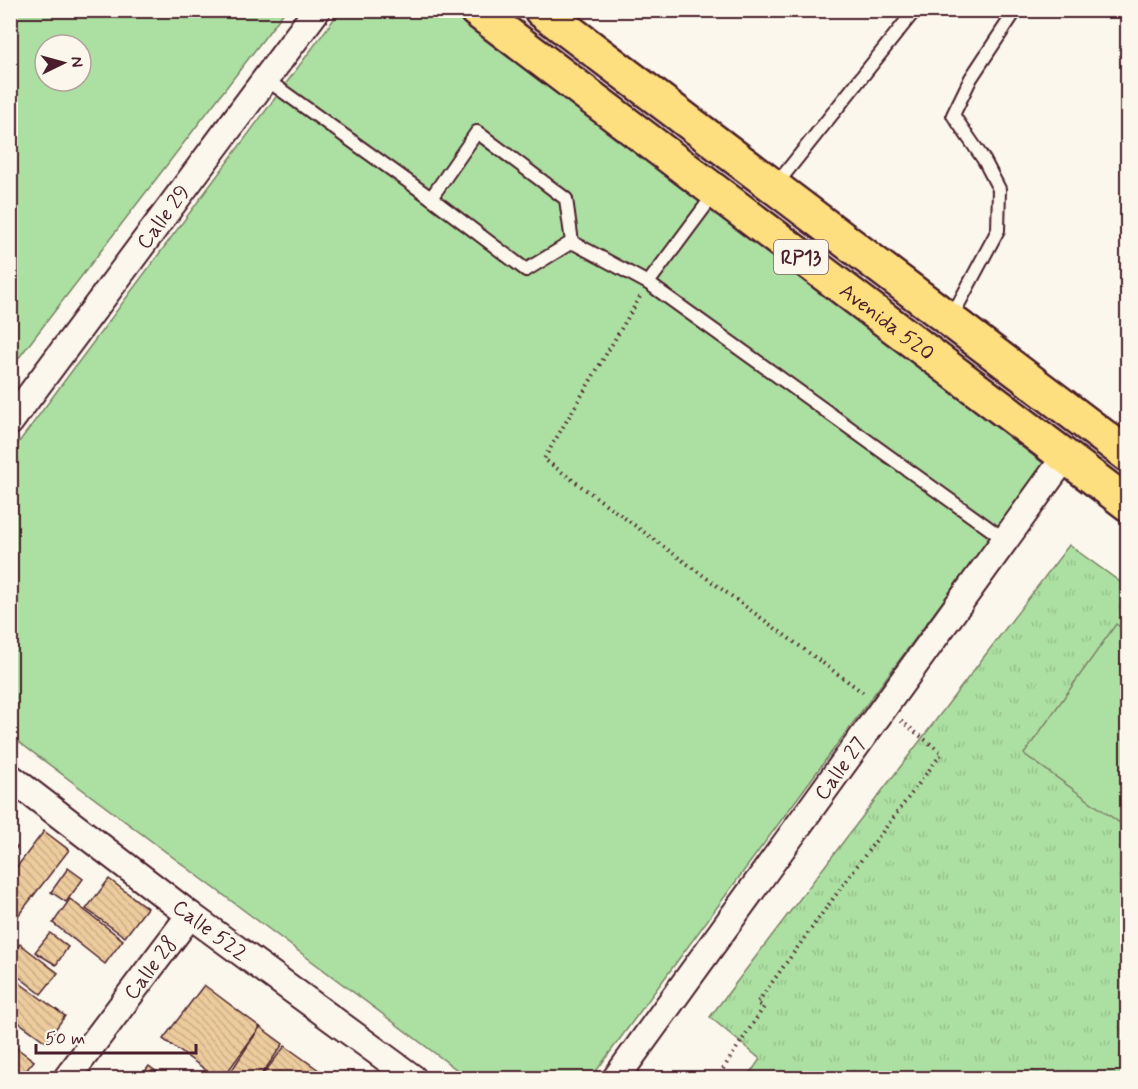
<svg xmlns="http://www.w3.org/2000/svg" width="1138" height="1089" font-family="Mynerve,sans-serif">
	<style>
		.grass { fill: url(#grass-tufts); stroke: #7b8066; stroke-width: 1.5 }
		.green { fill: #ace0a2; stroke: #7b8066; stroke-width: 1.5; fill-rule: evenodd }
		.building { fill: url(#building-back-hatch); stroke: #4a1f2b; stroke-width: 1.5 }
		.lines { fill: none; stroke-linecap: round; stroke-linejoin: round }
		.service-casing { stroke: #4a1f2b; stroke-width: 16 }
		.minor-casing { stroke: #4a1f2b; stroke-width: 30 }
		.primary-casing { stroke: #4a1f2b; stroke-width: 38 }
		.path { stroke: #4a1f2b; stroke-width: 4; stroke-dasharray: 1.5 4.5; stroke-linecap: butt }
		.service { stroke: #fbf7ec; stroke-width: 12 }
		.minor { stroke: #fbf7ec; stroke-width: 26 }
		.primary { stroke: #fddf80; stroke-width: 33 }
		.labels { text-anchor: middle; stroke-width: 6; stroke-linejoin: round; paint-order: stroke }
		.shield { fill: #fbf7ec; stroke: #7f6065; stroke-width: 1.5 }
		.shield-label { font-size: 20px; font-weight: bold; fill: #4a1f2b }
		.street-label { font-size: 21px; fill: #4a1f2b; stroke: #fbf7ec }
	</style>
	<defs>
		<pattern id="grass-tufts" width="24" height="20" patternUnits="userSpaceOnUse" patternTransform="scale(1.5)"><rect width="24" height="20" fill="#ace0a2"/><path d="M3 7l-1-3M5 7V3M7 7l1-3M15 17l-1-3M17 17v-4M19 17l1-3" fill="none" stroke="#96c08c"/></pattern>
		<pattern id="building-back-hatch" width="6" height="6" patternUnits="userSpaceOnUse" patternTransform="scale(1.5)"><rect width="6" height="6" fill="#eccb9d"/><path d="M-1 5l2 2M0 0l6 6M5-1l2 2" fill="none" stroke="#ccae87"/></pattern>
	</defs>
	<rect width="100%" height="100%" fill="#fbf7ec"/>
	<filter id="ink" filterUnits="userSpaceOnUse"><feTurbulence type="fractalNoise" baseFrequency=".0167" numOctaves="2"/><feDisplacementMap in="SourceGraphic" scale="12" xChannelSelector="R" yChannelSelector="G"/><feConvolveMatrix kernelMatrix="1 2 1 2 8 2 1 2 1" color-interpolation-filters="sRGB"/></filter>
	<g filter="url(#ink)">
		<polygon class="grass" points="1069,545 1127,587 1127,1078 747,1078 760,1059 710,1017"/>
		<g class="green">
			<path d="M11,10L285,11L11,368L10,11ZM45,45H81V81H45Z"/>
			<polygon points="455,10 1044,464 591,1078 468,1078 11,736 10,454 340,11"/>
			<polygon points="1116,624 1127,632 1127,828 1024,754"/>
		</g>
		<g class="building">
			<polygon points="44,831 69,850 10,926 10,876"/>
			<polygon points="10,842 17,847 10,857"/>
			<polygon points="68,868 83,879 66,902 51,892"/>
			<polygon points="109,879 147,908 125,937 86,909"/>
			<polygon points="70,899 123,940 105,964 53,923"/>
			<polygon points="50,933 68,947 56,965 35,952"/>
			<polygon points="20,944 58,973 41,994 10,970 10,956"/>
			<polygon points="10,976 65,1016 46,1042 10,1016"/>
			<polygon points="204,985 260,1027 223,1078 217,1078 163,1039"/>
			<polygon points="260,1027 283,1044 259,1078 237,1078 230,1073"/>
			<polygon points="10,1043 34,1061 20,1078 10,1078"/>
			<polygon points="285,1046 330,1078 260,1078"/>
			<polygon points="149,1066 165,1078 140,1078"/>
		</g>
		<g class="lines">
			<defs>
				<g id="service">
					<polyline points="267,80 431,198 526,270 572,242"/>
					<polyline points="775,186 915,10"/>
					<polyline points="431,198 477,132 566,199 572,242 648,283 715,193"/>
					<polyline points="648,283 1004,539"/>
					<polyline points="951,318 998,230 999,189 984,160 953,115 971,78 1016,10"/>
				</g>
				<g id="minor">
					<path id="s1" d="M10,422L317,10"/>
					<path id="s2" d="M10,777L190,915L413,1078"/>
					<path id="s3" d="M67,1078L190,915"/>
					<path id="s4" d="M616,1078L1065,457"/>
				</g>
				<g id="primary">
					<path id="s5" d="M476,10L1128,504"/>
					<polyline points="541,10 1128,455"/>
				</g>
			</defs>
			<use href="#service" class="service-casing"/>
			<use href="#minor" class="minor-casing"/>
			<use href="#primary" class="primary-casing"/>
			<g class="path">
				<polyline points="640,297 544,459 865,694"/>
				<polyline points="723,1069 764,1007 757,1003 862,859 942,753 900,720"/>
			</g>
			<use href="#service" class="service"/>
			<use href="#minor" class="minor"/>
			<use href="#primary" class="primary"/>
		</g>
	</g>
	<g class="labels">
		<rect class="shield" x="774" y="240" width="54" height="34" rx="4.5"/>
		<g class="shield-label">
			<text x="801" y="264">RP13</text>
		</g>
		<g class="street-label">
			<text dy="7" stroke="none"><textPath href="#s1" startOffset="256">Calle 29</textPath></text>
			<text dy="7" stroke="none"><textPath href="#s5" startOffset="516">Avenida 520</textPath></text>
			<text dy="7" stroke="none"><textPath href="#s4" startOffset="382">Calle 27</textPath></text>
			<text dy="7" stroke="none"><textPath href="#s2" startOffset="252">Calle 522</textPath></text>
			<text dy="7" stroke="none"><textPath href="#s3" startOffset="138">Calle 28</textPath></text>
		</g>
	</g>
	<rect width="1138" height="1089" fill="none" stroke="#fbf7ec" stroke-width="36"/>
	<rect x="18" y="18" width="1102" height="1053" fill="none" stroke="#4a1f2b" stroke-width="2" filter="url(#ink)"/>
	<g transform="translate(63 63) rotate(85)"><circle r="28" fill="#fbf7ec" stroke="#b4a19f" stroke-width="1.5"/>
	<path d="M0-4.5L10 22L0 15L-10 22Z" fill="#4a1f2b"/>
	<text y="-9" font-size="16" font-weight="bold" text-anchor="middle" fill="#4a1f2b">N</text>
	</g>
	<path d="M36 1044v9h160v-9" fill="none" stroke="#4a1f2b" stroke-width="3"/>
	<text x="45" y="1044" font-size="18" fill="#4a1f2b" stroke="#fbf7ec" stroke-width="4.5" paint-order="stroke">50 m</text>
</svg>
